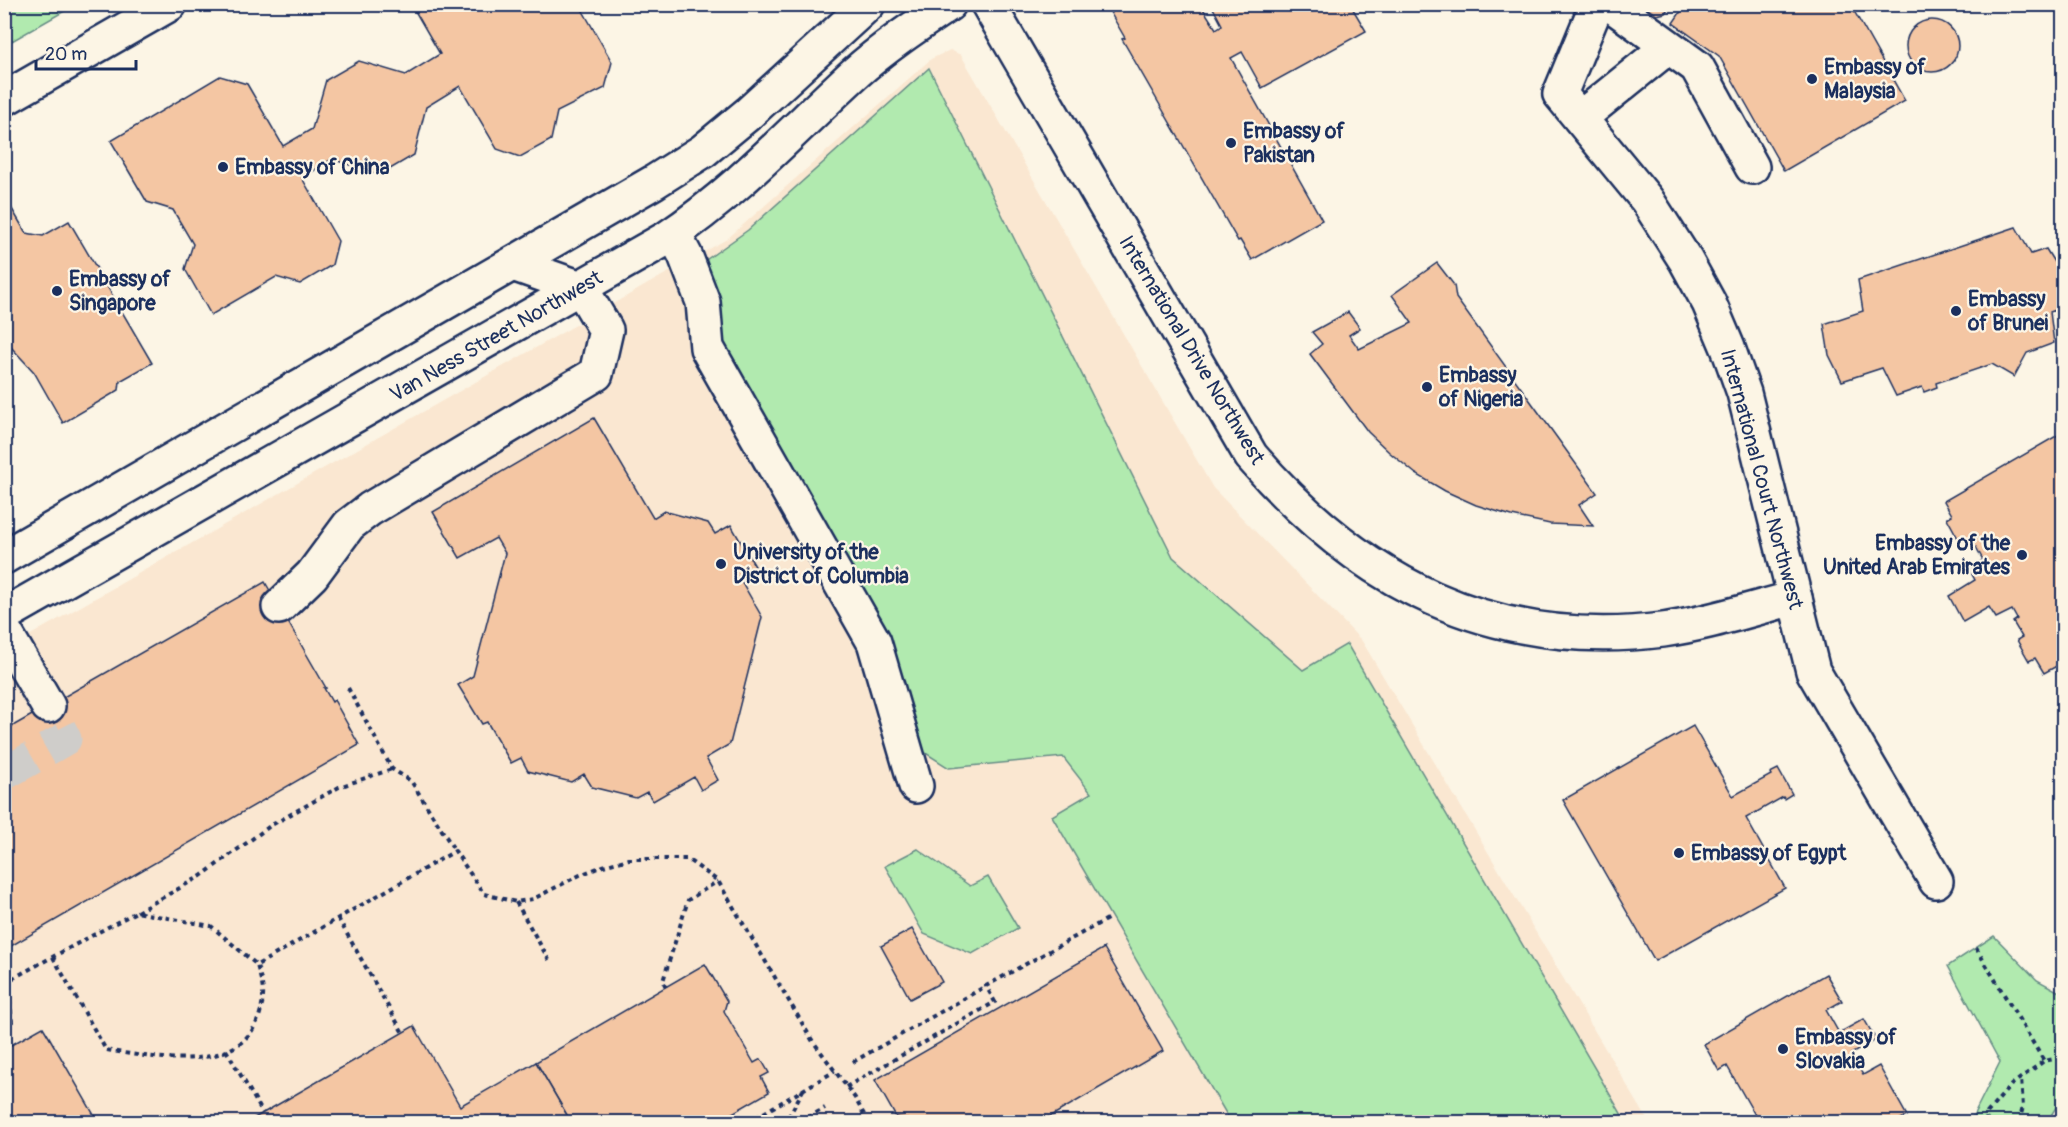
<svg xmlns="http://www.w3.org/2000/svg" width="2068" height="1127" font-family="Pangolin,sans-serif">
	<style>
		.built { fill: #fae7d1 }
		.green { fill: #b1eaaf; stroke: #668c86; stroke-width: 1.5 }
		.building { fill: #f4c6a3; stroke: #1b2f5e; stroke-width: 1.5 }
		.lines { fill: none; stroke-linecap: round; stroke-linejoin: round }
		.minor-tunnel { stroke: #cfcdca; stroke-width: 33; stroke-dasharray: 33 16; stroke-linecap: butt }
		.minor-casing { stroke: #1b2f5e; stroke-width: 38 }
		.major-casing { stroke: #1b2f5e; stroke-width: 38 }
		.path { stroke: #1b2f5e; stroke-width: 4; stroke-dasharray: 4.5 4.5; stroke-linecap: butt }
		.minor { stroke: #fcf5e5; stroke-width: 33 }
		.major { stroke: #fcf5e5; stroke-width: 33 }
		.poi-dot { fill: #1b2f5e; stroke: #fcf5e5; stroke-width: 2 }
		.labels { text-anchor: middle; stroke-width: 4.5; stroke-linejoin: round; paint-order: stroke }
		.poi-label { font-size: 21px; font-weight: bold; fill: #1b2f5e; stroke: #fcf5e5; text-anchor: start }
		.street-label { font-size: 21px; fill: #1b2f5e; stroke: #fcf5e5 }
	</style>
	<rect width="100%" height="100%" fill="#fcf5e5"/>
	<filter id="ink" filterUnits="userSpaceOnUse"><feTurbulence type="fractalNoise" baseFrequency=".0167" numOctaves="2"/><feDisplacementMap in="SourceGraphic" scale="12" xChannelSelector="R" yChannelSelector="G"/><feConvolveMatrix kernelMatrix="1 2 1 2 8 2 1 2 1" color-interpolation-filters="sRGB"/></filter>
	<g filter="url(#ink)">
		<polygon class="built" points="950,50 961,55 1213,488 1362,641 1649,1122 5,1122 4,650 727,239 931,59"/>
		<g class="green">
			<polygon points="5,4 75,4 75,5 5,45"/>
			<polygon points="929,68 1173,557 1303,670 1347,644 1626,1122 1231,1122 1052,816 1091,793 1063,757 949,768 924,752 886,635 723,346 703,262 748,230"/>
			<polygon points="918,849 970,886 988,877 1018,928 972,954 924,934 885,866"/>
			<polygon points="1994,936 2037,980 2063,994 2063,1096 2047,1122 1970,1122 2000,1062 1948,966"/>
		</g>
		<g class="building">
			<polygon points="411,4 579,4 612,62 605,88 557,112 551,140 520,157 497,149 460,86 426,107 414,155 380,175 332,159 302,178 338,241 332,265 300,284 276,277 211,315 185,269 193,244 173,210 147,202 111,141 220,76 247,84 283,146 312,129 326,80 359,61 406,75 440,54"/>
			<polygon points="1131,4 1200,4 1216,29 1222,25 1211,4 1350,4 1366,31 1262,88 1242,52 1231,58 1322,220 1252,260 1240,240 1238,241 1122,39 1125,38 1110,12"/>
			<polygon points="1636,4 1671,4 1665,13 1649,17"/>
			<polygon points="1686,4 1850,4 1905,101 1784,171 1719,56 1673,23"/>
			<circle cx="1932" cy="46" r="26"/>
			<polygon points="9,204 26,233 43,236 69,221 152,363 120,381 119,390 63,423 34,372 9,345 4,348 4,206"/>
			<polygon points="2016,227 2031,254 2046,249 2054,262 2062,259 2064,262 2064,307 2050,312 2054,343 2027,353 2014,377 1992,364 1936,383 1937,387 1924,392 1922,387 1896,396 1882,368 1842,381 1829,355 1824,324 1863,311 1858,280"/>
			<polygon points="1437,263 1454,285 1456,298 1597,493 1579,505 1593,526 1550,524 1512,516 1476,505 1445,491 1416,474 1389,452 1368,432 1310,354 1322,344 1312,332 1348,312 1360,328 1349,335 1359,349 1412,323 1392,295"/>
			<polygon points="594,418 653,518 664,511 708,523 715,534 731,525 756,568 739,577 762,617 730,744 706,758 718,780 701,790 694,777 653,801 647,792 636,798 592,787 584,774 571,782 528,771 521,758 511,763 487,722 482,724 458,685 473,676 505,553 496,538 460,558 433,512"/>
			<polygon points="2058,435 2064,444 2064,662 2044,673 2035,658 2029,661 2017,640 2022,637 2013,622 2017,619 2012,610 1996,618 1989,607 1963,622 1949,596 1975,580 1969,569 1983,560 1976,547 1972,550 1964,537 1959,540 1947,518 1952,515 1944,501"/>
			<polygon points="265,582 326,688 324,688 332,702 334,700 359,745 4,950 4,731"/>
			<polygon points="1693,726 1733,796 1771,775 1770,773 1778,769 1792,794 1784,799 1783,797 1746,818 1785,888 1655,961 1563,800"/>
			<polygon points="912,929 942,982 910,999 881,946"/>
			<polygon points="1104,948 1163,1051 1041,1122 918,1122 896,1117 875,1080"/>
			<polygon points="705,964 727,1001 724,1011 754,1063 761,1059 769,1073 761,1077 769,1092 717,1122 571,1122 536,1062"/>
			<polygon points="1826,974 1842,1001 1826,1010 1839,1033 1864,1019 1876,1040 1851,1054 1863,1075 1879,1066 1907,1116 1895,1122 1759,1122 1727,1066 1719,1071 1704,1044"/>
			<polygon points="414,1026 460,1106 536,1062 571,1122 253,1122 251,1120"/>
			<polygon points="43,1027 49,1037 98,1122 4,1122 4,1049"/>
		</g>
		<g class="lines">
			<polyline class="minor-tunnel" points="4,774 65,739 48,706"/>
			<defs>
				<g id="minor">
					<path d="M988,4L1251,456C1360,583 1492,651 1663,630C1707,624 1751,609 1795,598"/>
					<polyline points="1597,4 1560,94 1647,200 1686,261 1709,303 1728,348 1744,393 1813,671 1936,881"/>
					<polyline points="1610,4 1697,67 1752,167"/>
					<polyline points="4,99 170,4"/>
					<polyline points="1580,118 1668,47"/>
					<polyline points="674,234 685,255 703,302 707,348 874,642 916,786"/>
					<polyline points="279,607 312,575 349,525 370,509 596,374 606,330 581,288 513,264"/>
					<polyline points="4,630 48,706"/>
				</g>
				<g id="major">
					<polyline points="4,557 654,182 703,151 749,113 868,4"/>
					<path d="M4,615L667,238C736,192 792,131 853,75C883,48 916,26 949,4"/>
				</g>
			</defs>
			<use href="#minor" class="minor-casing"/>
			<use href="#major" class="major-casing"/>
			<g class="path">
				<polyline points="348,688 392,769 411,781 455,851"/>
				<polyline points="516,902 549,960"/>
				<polyline points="137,912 201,876 270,826 339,787 392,769"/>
				<polyline points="338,918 403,1033"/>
				<polyline points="1976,948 2044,1061"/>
				<path d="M53,957L106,1050C160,1059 256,1078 263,997C264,987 259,974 257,965"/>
				<polyline points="4,983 136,912 211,926 257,965 455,851 484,894 516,902 533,899 580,875 603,866 629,859 687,859 718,881 812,1040 855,1098 868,1122"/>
				<polyline points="666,987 663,981 688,900 718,881"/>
				<polyline points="4,1027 12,1023 8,981"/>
				<polyline points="226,1050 263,1113"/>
				<polyline points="853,1062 986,986"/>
				<polyline points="846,1087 995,1002 986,986 1111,917"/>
				<polyline points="748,1122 835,1071"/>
				<polyline points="781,1122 788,1118 803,1090"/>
				<polyline points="800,1122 825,1108"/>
				<polyline points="1986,1122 1987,1113 2011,1085 2044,1061 2064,1057"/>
				<polyline points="2019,1122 2023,1107 2021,1078"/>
			</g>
			<use href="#minor" class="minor"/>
			<use href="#major" class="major"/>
		</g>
	</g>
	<g class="poi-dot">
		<circle cx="1812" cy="79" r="6"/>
		<circle cx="1231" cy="143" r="6"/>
		<circle cx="223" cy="167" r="6"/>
		<circle cx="57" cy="291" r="6"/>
		<circle cx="1956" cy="311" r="6"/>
		<circle cx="1427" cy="387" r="6"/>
		<circle cx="2022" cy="555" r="6"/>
		<circle cx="721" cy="564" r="6"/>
		<circle cx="1679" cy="853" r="6"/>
		<circle cx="1783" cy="1049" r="6"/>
	</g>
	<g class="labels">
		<g class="poi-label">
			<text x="1824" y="74">Embassy of<tspan x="1824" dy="24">Malaysia</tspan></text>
			<text x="1243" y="138">Embassy of<tspan x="1243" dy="24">Pakistan</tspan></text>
			<text x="235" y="174">Embassy of China</text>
			<text x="69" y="286">Embassy of<tspan x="69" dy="24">Singapore</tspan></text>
			<text x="1968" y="306">Embassy<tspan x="1968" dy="24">of Brunei</tspan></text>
			<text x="1439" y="382">Embassy<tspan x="1439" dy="24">of Nigeria</tspan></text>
			<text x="2010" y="550" text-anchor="end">Embassy of the<tspan x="2010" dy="24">United Arab Emirates</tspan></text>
			<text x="733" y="559">University of the<tspan x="733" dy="24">District of Columbia</tspan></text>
			<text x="1691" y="860">Embassy of Egypt</text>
			<text x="1795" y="1044">Embassy of<tspan x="1795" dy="24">Slovakia</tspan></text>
		</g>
		<g class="street-label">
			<text transform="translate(496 336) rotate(-30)" y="7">Van Ness Street Northwest</text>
			<text transform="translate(1192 350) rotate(59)" y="7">International Drive Northwest</text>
			<text transform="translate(1762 479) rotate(75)" y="7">International Court Northwest</text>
		</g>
	</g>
	<rect width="2068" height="1127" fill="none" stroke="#fcf5e5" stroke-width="24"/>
	<rect x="12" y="12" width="2044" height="1103" fill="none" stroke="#1b2f5e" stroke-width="2" filter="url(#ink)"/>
	<path d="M36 60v9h100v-9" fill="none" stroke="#1b2f5e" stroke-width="3"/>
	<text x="45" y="60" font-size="18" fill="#1b2f5e" stroke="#fcf5e5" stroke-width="4.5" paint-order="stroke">20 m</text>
</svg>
